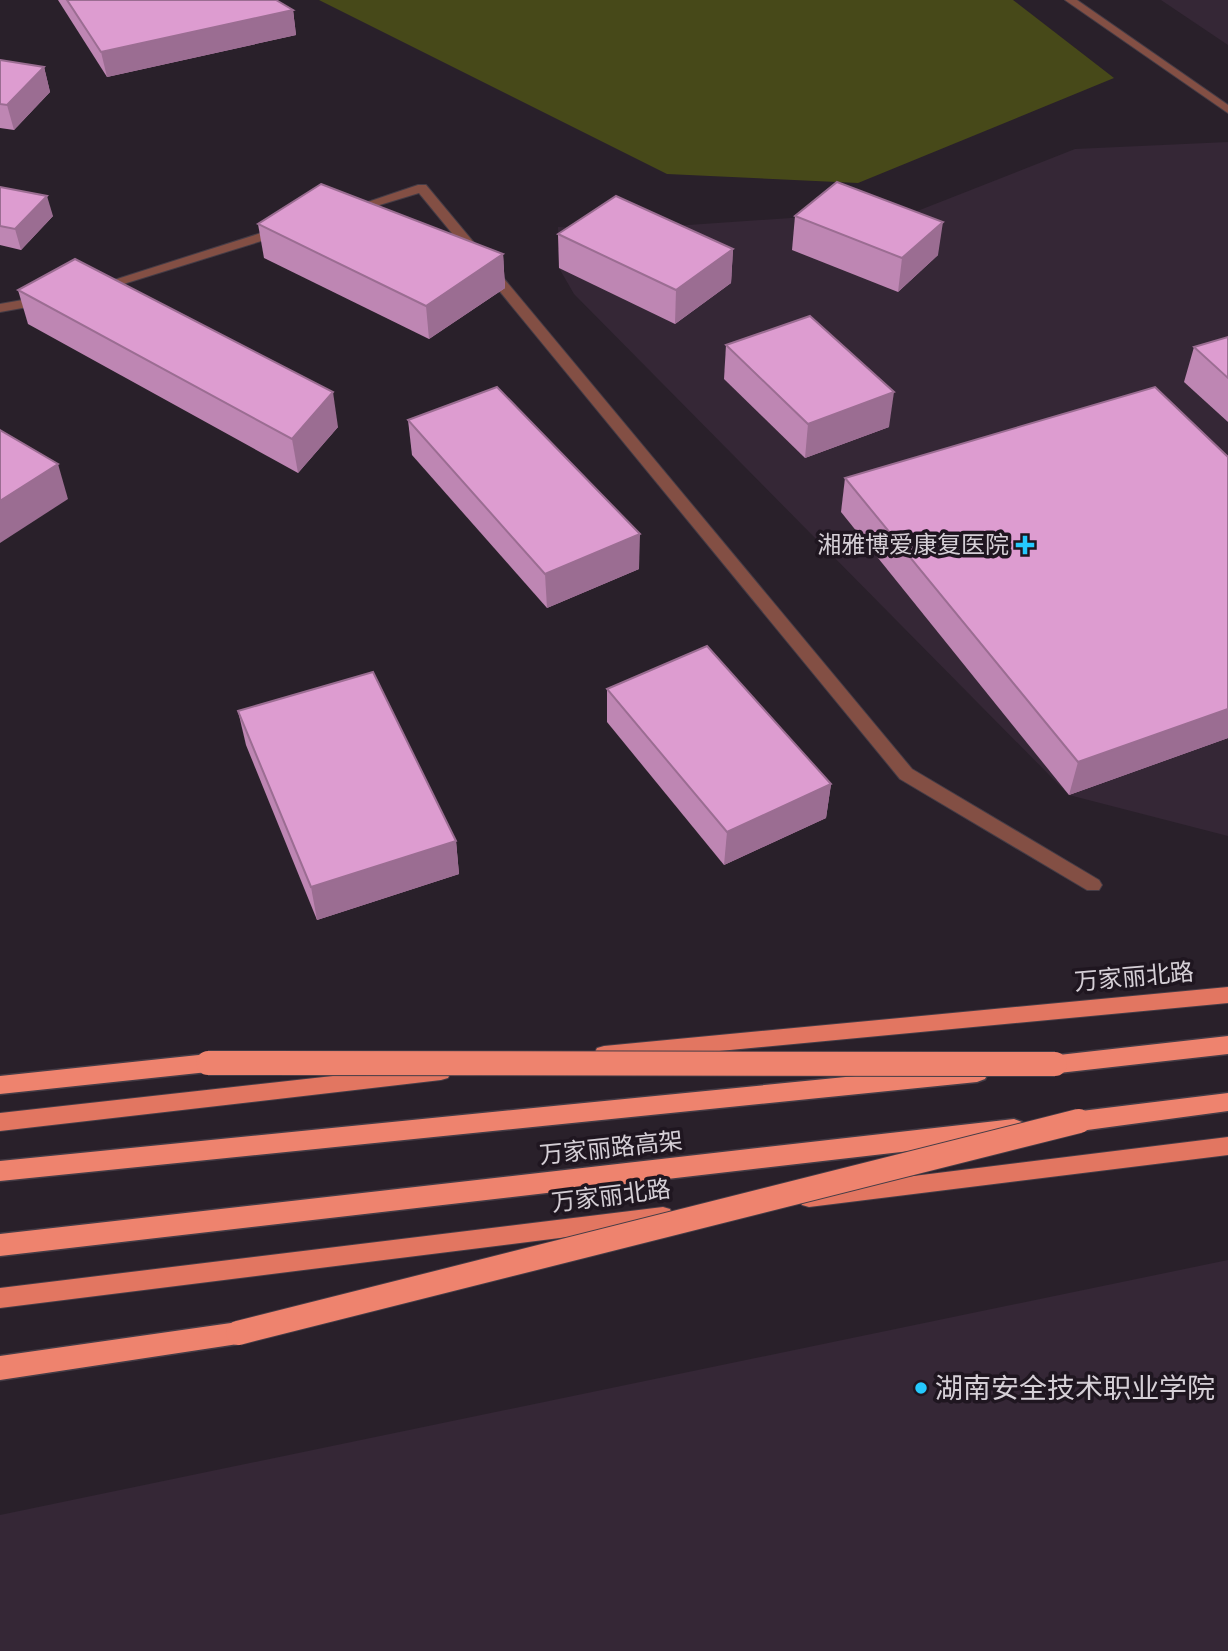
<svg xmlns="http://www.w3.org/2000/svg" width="1228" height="1651" font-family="Cabin,'Noto Sans SC',sans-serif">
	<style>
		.built { fill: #352736 }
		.green { fill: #474919 }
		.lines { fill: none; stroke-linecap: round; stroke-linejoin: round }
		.minor-casing { stroke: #453c46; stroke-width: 2 }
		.primary-casing { stroke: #453c46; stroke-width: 2 }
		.trunk-casing { stroke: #453c46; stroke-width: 3 }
		.minor { fill: #834f44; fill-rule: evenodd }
		.primary { fill: #e27661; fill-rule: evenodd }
		.trunk { fill: #ee836e; fill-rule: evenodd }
		.trunk-bridge-casing { stroke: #453c46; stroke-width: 26; stroke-linecap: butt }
		.trunk-bridge { stroke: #ee836e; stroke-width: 24 }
		.wall { fill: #be86b3 }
		.shaded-wall { fill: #9b6d92 }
		.building { fill: #dd9cd0; stroke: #9b6d92; stroke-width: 2 }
		.poi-dot { fill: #25c9fe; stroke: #1f1620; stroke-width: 2.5 }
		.labels { text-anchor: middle; stroke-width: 7; stroke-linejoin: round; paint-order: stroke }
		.poi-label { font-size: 24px; fill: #d5cfd6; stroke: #1f1620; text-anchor: end }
		.street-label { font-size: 24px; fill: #d5cfd6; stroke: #1f1620 }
		.near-poi-label { font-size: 28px; fill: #d5cfd6; stroke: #1f1620; text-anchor: start }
	</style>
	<rect width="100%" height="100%" fill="#29202a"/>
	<g class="built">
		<polygon points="1161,0 1228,0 1228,45"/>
		<polygon points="1228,142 1228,836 1069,795 574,294 559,268 558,227 616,230 834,215 902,217 1075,149"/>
		<polygon points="1228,1260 1228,1651 0,1651 0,1515"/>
	</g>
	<polygon class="green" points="319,0 1013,0 1114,78 858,183 667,174"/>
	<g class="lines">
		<defs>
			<g id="minor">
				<polygon points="1065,0 1077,0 1228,105 1228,113"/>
				<polygon points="418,185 426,185 912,769 1099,880 1102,885 1099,890 1087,890 900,779 419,193 350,214 344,210"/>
				<polygon points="283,226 287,227 287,233 101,291 96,292 89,288"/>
				<polygon points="45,296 52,300 50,303 0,312 0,304"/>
			</g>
			<g id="primary">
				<polygon points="1228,987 1228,1003 604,1062 597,1060 594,1054 597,1048 604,1046"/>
				<polygon points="441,1064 448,1066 451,1072 448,1078 441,1080 0,1131 0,1113"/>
				<polygon points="1228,1137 1228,1155 809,1207 802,1205 799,1198 802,1191 809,1189"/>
				<polygon points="663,1207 670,1209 673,1216 670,1223 663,1225 0,1308 0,1288"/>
			</g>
			<g id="trunk">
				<polygon points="1228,1036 1228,1054 1041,1075 1033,1072 1030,1066 1033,1060 1041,1057"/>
				<polygon points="208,1054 216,1057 219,1063 216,1069 208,1072 0,1094 0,1076"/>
				<polygon points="977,1064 985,1067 988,1073 985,1079 977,1082 0,1181 0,1161"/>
				<polygon points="1228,1093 1228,1111 1065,1133 1057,1130 1054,1123 1057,1116 1065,1113"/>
				<polygon points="1014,1119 1022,1122 1025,1129 1022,1136 1014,1139 0,1256 0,1234"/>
				<polygon points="238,1322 246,1325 250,1333 246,1341 238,1344 0,1380 0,1356"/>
			</g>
		</defs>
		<use href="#minor" class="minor-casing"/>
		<use href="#primary" class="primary-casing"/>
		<use href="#trunk" class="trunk-casing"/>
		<use href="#minor" class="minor"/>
		<use href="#primary" class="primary"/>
		<use href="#trunk" class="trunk"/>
		<defs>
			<g id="trunk-bridge">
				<polyline points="208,1063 1055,1064"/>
				<polyline points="238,1333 1079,1121"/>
			</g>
		</defs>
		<use href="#trunk-bridge" class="trunk-bridge-casing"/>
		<use href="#trunk-bridge" class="trunk-bridge"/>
	</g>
	<g class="wall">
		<polygon points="58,0 276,0 293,10 296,35 107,77"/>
		<polygon points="0,60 44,67 50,92 14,130 0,128"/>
		<polygon points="0,187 53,216 21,250 0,245"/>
		<polygon points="795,216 938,255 898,292 792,250"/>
		<polygon points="258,224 503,254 505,288 429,339 264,258"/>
		<polygon points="558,234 733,249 731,283 675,324 559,268"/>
		<polygon points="18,290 338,427 298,473 28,324"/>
		<polygon points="1228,337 1228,422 1184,382 1194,347"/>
		<polygon points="726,345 889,427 805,458 724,379"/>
		<polygon points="408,420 639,569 547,608 412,455"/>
		<polygon points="1228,457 1228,738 1069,795 841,512 845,478"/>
		<polygon points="607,689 831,784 826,818 724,865 607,722"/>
		<polygon points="238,711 456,841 459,874 317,920 246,745"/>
	</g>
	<g class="shaded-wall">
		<polygon points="293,10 296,35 107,77 101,52"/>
		<polygon points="44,67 50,92 14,130 7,105"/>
		<polygon points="47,196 53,216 21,250 15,229"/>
		<polygon points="943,222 938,255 898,292 902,258"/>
		<polygon points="733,249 731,283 675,324 676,290"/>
		<polygon points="503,254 505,288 429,339 426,306"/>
		<polygon points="333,392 338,427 298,473 292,439"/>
		<polygon points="894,392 889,427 805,458 808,424"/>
		<polygon points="58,464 68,499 0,543 0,501"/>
		<polygon points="640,534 639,569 547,608 545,574"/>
		<polygon points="1228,709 1228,738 1069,795 1078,762"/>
		<polygon points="831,784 826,818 724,865 727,832"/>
		<polygon points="456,841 459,874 317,920 311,887"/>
	</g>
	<g class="building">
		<polygon points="67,0 276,0 293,10 101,52"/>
		<polygon points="0,60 44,67 7,105 0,104"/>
		<polygon points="837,182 943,222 902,258 795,216"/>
		<polygon points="321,184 503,254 426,306 258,224"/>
		<polygon points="0,187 47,196 15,229 0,226"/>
		<polygon points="616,196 733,249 676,290 558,234"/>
		<polygon points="75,259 333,392 292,439 18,290"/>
		<polygon points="810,316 894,392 808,424 726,345"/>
		<polygon points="1228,337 1228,378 1194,347"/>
		<polygon points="497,387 640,534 545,574 408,420"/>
		<polygon points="1155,387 1228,457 1228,709 1078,762 845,478"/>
		<polygon points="0,430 58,464 0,501"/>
		<polygon points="707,646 831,784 727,832 607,689"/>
		<polygon points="373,672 456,841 311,887 238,711"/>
	</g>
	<g class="poi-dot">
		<path d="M1021.5 534.5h7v7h7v7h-7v7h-7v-7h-7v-7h7z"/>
		<circle cx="921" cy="1388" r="7"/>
	</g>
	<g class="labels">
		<g class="poi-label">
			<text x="1009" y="553">湘雅博爱康复医院</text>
		</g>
		<g class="street-label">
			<text transform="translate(1134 977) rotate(-5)" y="8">万家丽北路</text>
			<text transform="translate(611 1148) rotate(-6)" y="8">万家丽路高架</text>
			<text transform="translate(611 1196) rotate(-7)" y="8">万家丽北路</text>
		</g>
		<g class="near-poi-label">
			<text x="935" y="1398">湖南安全技术职业学院</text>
		</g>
	</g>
</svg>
